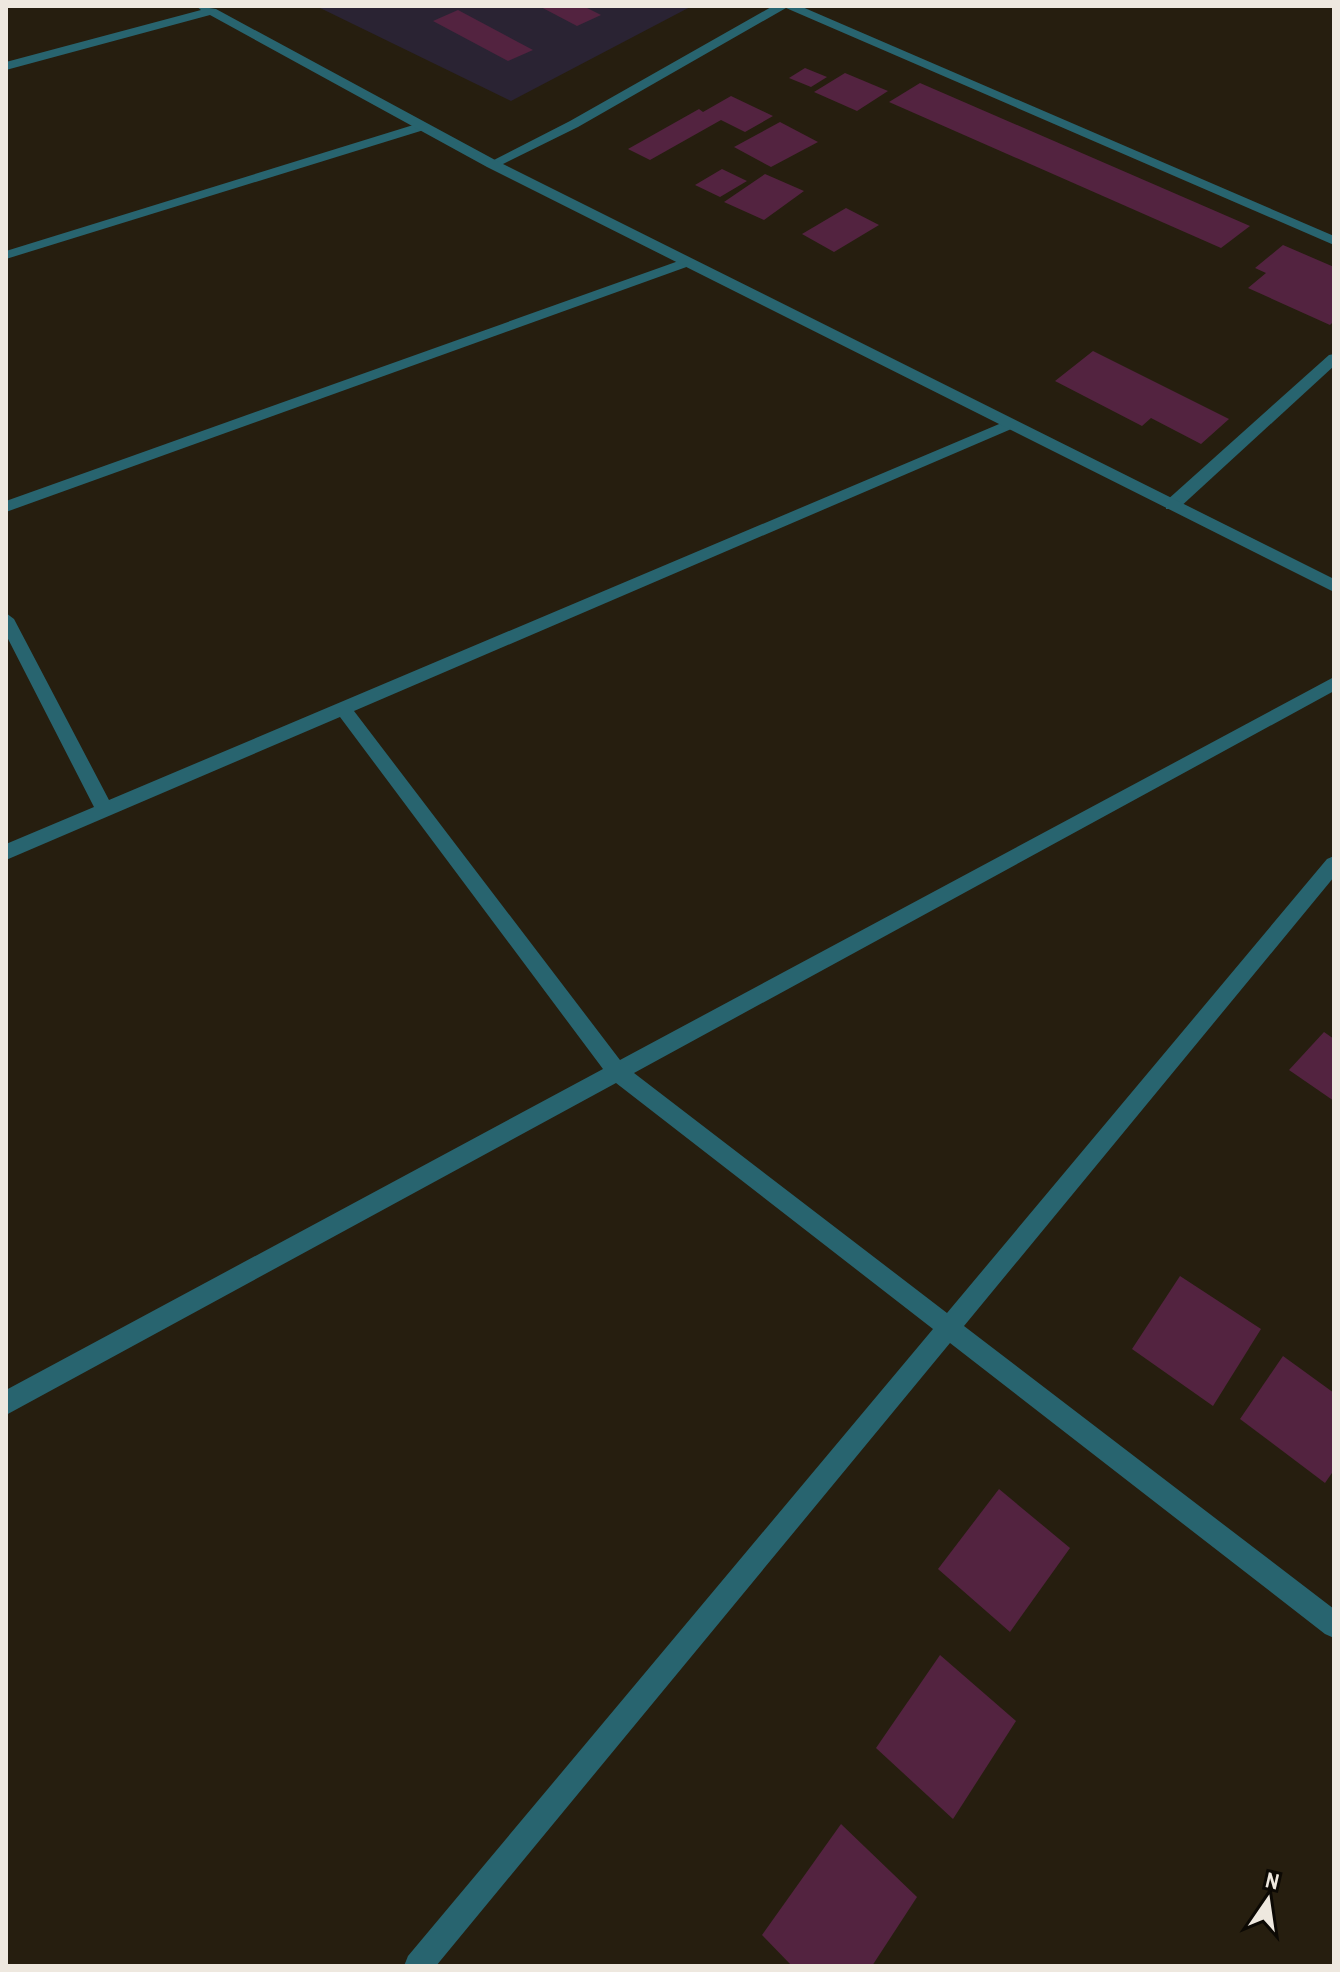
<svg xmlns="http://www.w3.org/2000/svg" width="1340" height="1972" font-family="'Archivo Narrow',sans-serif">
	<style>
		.education { fill: #2a2333 }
		.building { fill: #532340 }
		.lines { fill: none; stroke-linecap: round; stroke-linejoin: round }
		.minor { fill: #28646f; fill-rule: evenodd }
		.tertiary { fill: #28646f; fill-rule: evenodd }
	</style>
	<rect width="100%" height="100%" fill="#261e0f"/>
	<polygon class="education" points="316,6 692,6 511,101"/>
	<g class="building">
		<polygon points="539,6 583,6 601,15 577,26"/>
		<polygon points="458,10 533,50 508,61 433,21"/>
		<polygon points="805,68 827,77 811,87 789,78"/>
		<polygon points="845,73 888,91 857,111 814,92"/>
		<polygon points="920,83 1250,226 1221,248 889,102"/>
		<polygon points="731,96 773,116 745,132 721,120 650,160 628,149 699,109 703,112"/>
		<polygon points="780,122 818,142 771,167 734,147"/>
		<polygon points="722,169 747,181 720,197 695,185"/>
		<polygon points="765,174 804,191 764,220 724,202"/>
		<polygon points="846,208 879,225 834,252 802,234"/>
		<polygon points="1283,245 1334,267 1334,321 1330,325 1248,288 1266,273 1255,268"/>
		<polygon points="1093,351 1229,419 1201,444 1151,418 1142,426 1055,381"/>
		<polygon points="1324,1032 1334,1039 1334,1101 1289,1070"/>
		<polygon points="1180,1276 1261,1329 1213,1406 1132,1349"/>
		<polygon points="1283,1356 1334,1393 1334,1470 1325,1483 1240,1419"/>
		<polygon points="999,1489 1070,1548 1010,1632 938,1569"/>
		<polygon points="940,1655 1016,1721 953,1819 876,1748"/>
		<polygon points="841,1824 917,1897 872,1966 792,1966 762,1935"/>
	</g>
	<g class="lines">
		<g class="minor">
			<polygon points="773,6 800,6 1334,236 1334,245 786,8 578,127 497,167 486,164 570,121"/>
			<polygon points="423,122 429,126 427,129 6,259 6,251"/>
			<polygon points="687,258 694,262 692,265 6,512 6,501"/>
			<polygon points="1334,354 1334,366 1178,509 1166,509 1166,501 1329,355"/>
			<polygon points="1011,419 1016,421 1016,427 354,711 620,1060 1334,677 1334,691 634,1073 947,1313 1327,859 1334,856 1334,877 964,1326 1334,1609 1334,1638 1325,1634 950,1343 436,1966 404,1966 408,1956 933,1329 616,1083 6,1415 6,1390 603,1069 340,717 6,860 6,844 94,807 6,635 6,613 14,619 109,800"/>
		</g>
		<polygon class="tertiary" points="196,6 216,9 497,161 1334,579 1334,592 487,167 210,15 6,70 6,62 201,10"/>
	</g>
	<rect width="1340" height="1972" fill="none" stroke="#eee8df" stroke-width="16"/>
	<g transform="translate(1268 1900) rotate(13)" stroke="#0c0904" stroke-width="6" paint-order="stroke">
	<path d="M0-6L14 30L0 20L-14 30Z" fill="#eee8df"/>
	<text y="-12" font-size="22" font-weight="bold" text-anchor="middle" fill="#eee8df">N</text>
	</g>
</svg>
